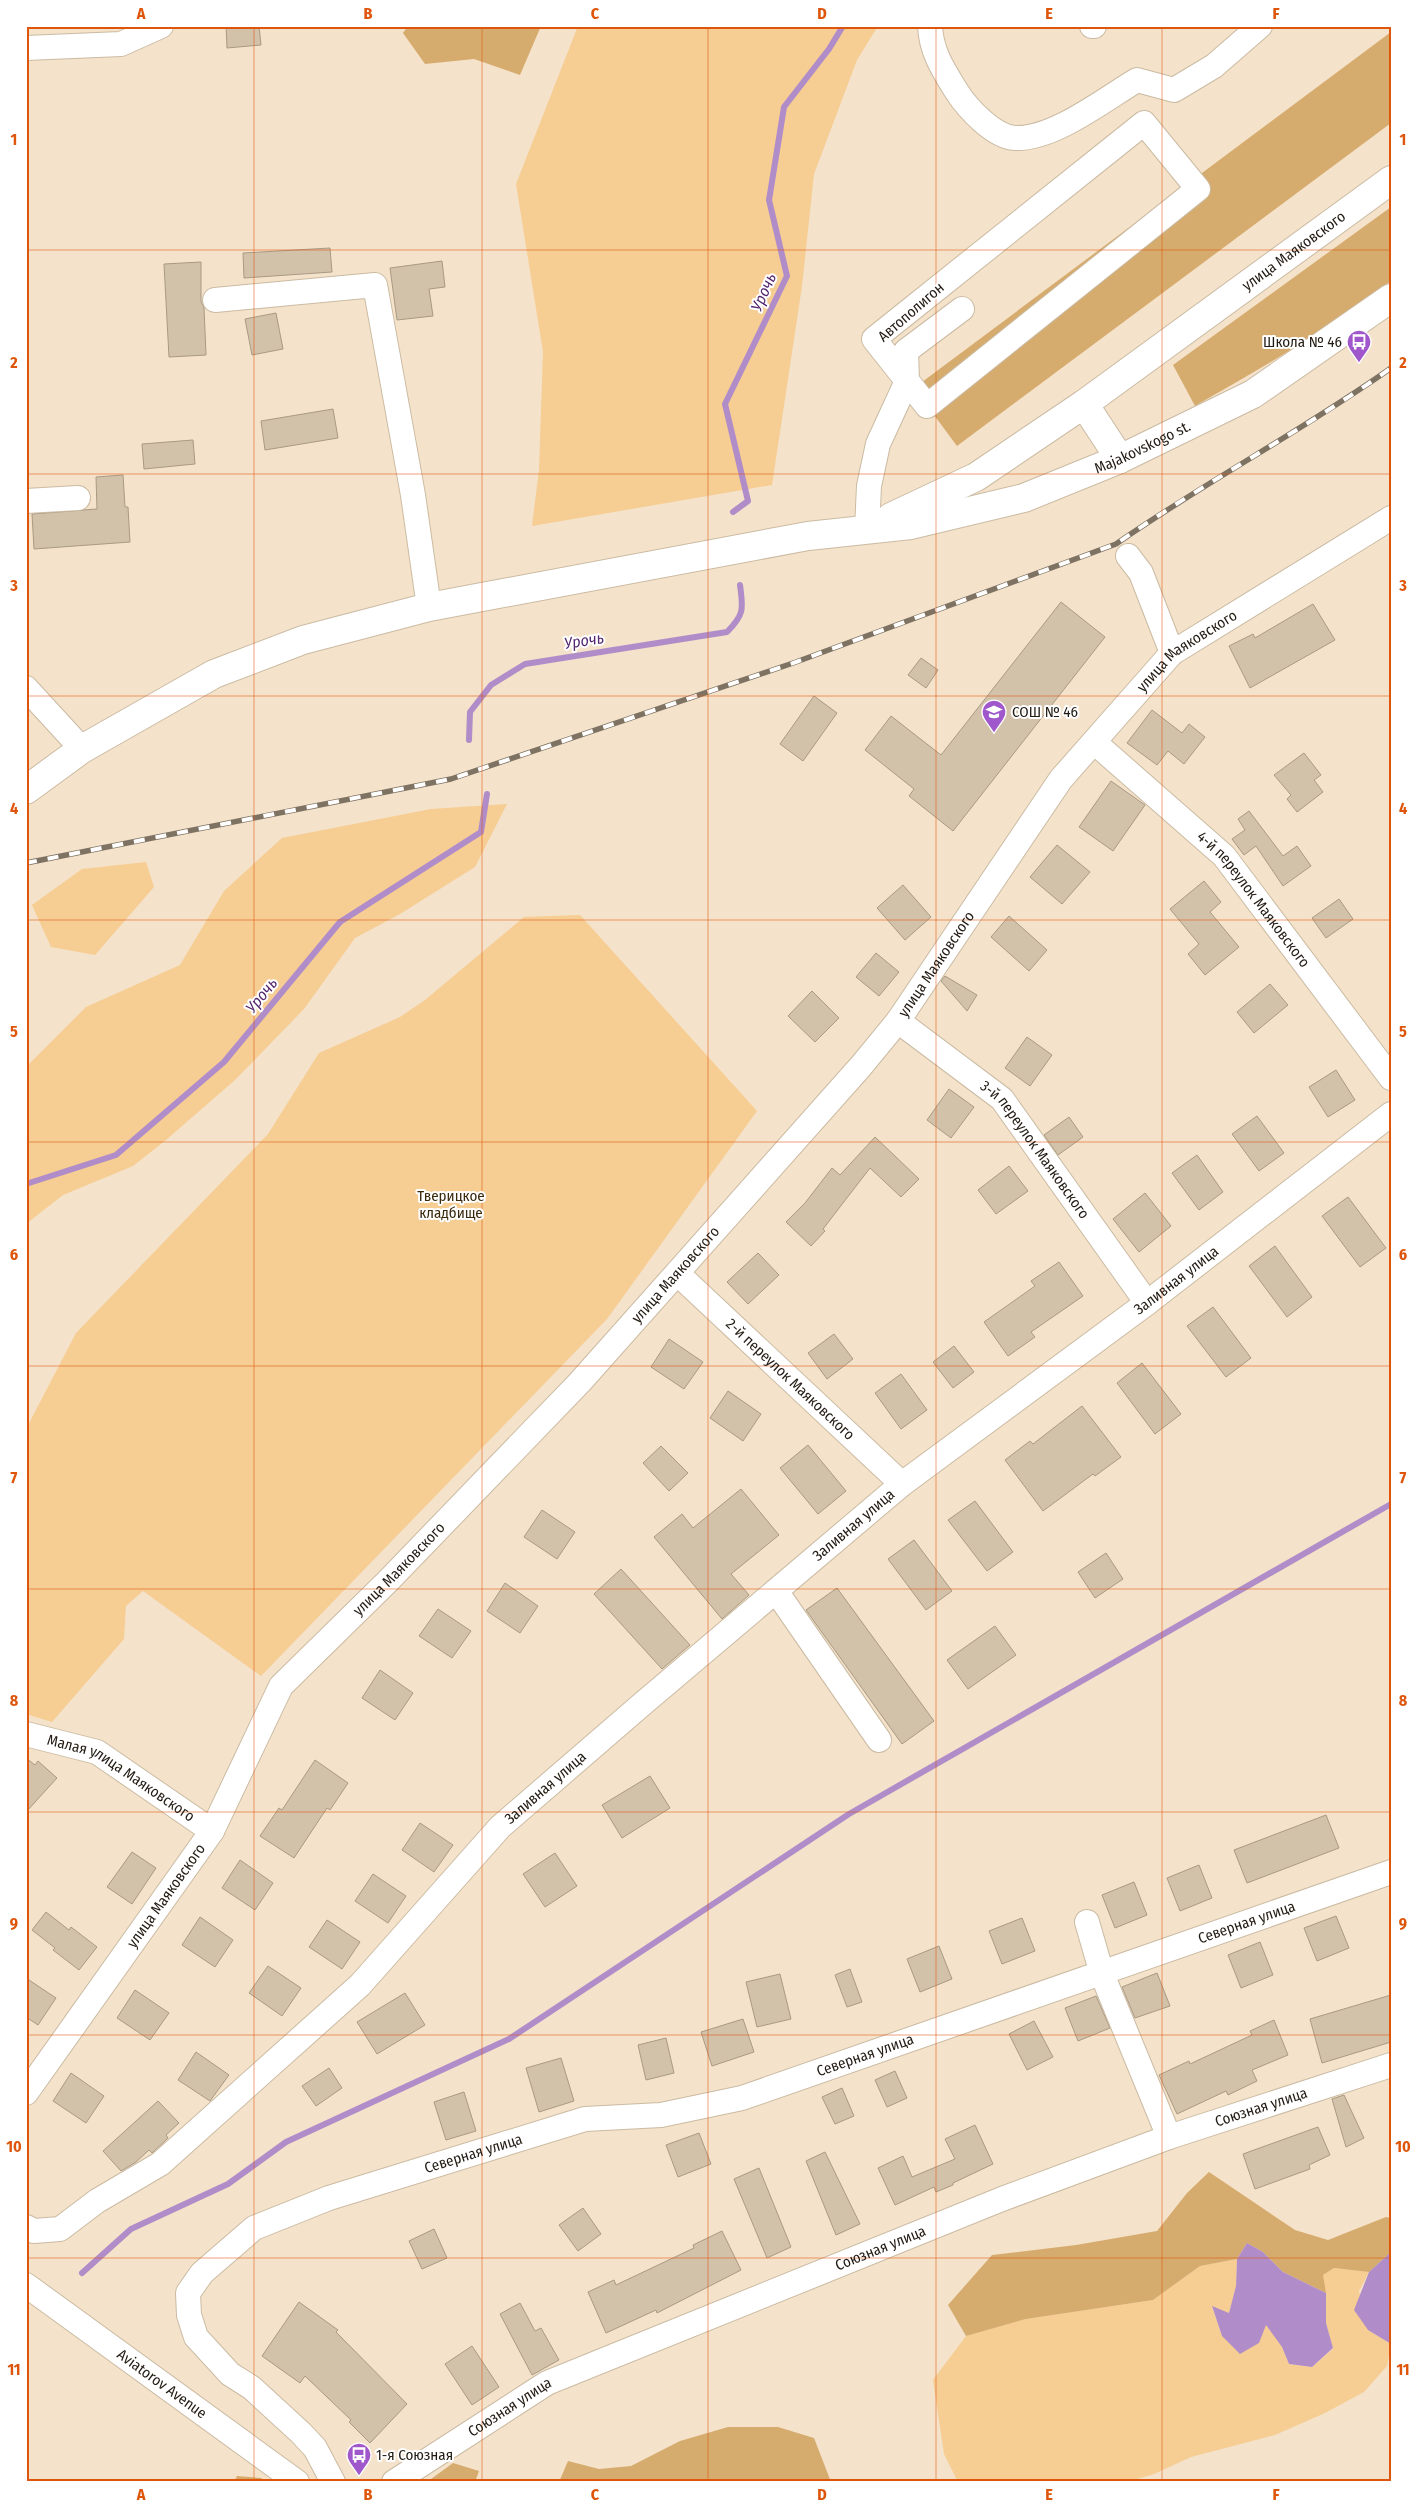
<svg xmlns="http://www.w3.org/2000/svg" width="1417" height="2508" font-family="'Fira Sans Condensed',sans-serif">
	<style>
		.green { fill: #f6cd92 }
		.forest { fill: #d6ab6e }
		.water { fill: #b08dc8 }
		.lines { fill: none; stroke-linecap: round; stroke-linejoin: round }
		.stream { stroke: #b08dc8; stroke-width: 6 }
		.building { fill: #d3c2aa; stroke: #aa9a84 }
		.minor-casing { stroke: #cbbba3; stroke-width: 26 }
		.major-casing { stroke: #cbbba3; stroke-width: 30 }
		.minor { stroke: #fff; stroke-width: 24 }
		.major { stroke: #fff; stroke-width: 28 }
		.rail-casing { stroke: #7e7263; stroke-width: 5.5 }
		.rail { stroke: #fff; stroke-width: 4; stroke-dasharray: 11; stroke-linecap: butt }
		.grid { fill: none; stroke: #de560c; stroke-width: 1; stroke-opacity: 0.55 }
		.labels { text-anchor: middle; stroke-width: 4; stroke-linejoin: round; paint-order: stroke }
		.street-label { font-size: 15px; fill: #221b13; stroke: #fff }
		.poi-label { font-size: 15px; fill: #221b13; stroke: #fff; text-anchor: start }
		.park-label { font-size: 15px; fill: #3b290d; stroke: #fff }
		.water-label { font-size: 16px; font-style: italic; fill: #552870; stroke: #fff }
		.neatline { fill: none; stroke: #de560c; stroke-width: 2 }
		.grid-label { font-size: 16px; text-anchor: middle; font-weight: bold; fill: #de560c }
	</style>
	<rect width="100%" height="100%" fill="#f4e2ca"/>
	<g class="green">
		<polygon points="578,26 878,26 857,60 814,174 802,286 772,485 532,526 539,470 543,352 516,184"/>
		<polygon points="507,804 475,867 400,914 355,938 304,1009 235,1080 166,1140 133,1166 63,1195 26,1224 26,1067 86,1007 180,965 224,891 282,838 431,809"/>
		<polygon points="146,862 154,887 95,955 51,947 32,905 82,869"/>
		<polygon points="580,915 757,1111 607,1319 261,1676 143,1591 126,1606 124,1639 52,1722 26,1714 26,1429 76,1333 268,1134 319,1053 400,1017 425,1000 524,917"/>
		<polygon points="1237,2259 1236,2286 1229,2313 1212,2307 1222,2336 1266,2324 1282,2347 1289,2364 1312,2367 1333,2349 1326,2323 1323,2275 1334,2268 1369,2272 1359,2291 1368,2330 1391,2344 1387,2366 1364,2392 1325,2413 1275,2435 1191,2457 1154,2474 1127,2482 958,2482 944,2454 933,2380 966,2336 1026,2319 1153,2300 1200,2266"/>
	</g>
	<g class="forest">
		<polygon points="408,26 541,26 520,75 474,59 425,64 403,33"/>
		<polygon points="1391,32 1391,123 957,446 914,388"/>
		<path d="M1391,207V281C1330,329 1263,367 1195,406L1173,365Z"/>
		<polygon points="1209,2172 1295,2230 1328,2240 1386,2217 1391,2218 1391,2252 1369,2272 1334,2268 1323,2275 1326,2293 1283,2272 1263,2252 1247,2243 1237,2259 1200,2266 1153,2300 1026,2319 966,2336 948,2305 992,2255 1076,2245 1157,2231 1187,2193"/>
		<polygon points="728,2427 778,2427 814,2438 831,2482 559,2482 568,2461 599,2469 631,2466 680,2441"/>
		<polygon points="453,2463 479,2471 475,2482 427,2482"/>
		<polygon points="237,2476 261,2478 266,2482 234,2482"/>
	</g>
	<g class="water">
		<polygon points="1247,2243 1263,2252 1283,2272 1326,2293 1326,2323 1333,2348 1312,2367 1289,2364 1282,2347 1266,2325 1259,2343 1240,2354 1222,2336 1212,2306 1229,2313 1236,2286 1237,2259"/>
		<polygon points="1391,2252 1391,2344 1368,2330 1354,2310 1369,2272"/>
	</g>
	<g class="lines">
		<g class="stream">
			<polyline points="733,512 748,501 725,404 787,276 769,200 784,107 829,49 843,26"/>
			<path d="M469,740L470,712L491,685L525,664L727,632C745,614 743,608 740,585"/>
			<polyline points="26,1184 116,1155 224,1062 340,922 481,832 487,794"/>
			<polyline points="82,2273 131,2229 228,2184 286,2142 509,2039 849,1814 1391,1504"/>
		</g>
	</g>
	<g class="building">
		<polygon points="226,26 259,26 261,45 227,48"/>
		<polygon points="330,248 332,272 244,278 243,253"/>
		<polygon points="442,261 445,287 429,289 433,316 397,320 390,268"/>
		<polygon points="201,262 201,301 204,308 206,355 169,357 164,264"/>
		<polygon points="276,313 283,349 252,355 245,319"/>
		<polygon points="333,409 338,438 265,450 261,421"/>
		<polygon points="193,440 195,464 144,469 142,444"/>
		<polygon points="123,475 125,507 128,507 130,542 34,549 32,514 97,509 96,477"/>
		<polygon points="1061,602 1105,637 953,831 909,796 914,789 865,750 891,716 941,755"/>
		<polygon points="1313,604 1335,640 1250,688 1229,646 1253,634 1255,638"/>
		<polygon points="921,658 938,670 926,688 908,675"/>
		<polygon points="814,696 837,713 803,761 780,744"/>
		<polygon points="1152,710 1182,733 1189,724 1205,737 1184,764 1168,751 1157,765 1127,743"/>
		<polygon points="1304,753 1321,775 1314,780 1323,792 1297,812 1287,799 1291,795 1274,775"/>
		<polygon points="1111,781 1145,805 1113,851 1079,827"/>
		<polygon points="1249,811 1283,856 1297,846 1311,866 1283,886 1256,846 1244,855 1232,839 1245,830 1238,819"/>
		<polygon points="1057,845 1090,872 1062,904 1030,877"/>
		<polygon points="1204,881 1221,902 1210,912 1239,947 1205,975 1188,954 1199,944 1170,909"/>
		<polygon points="903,885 931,917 905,940 877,908"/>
		<polygon points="1339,899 1353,919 1326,938 1312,918"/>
		<polygon points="1009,916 1047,950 1029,971 991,937"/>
		<polygon points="876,953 899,972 879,996 856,977"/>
		<polygon points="945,976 977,995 967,1011 941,981"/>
		<polygon points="1270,984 1288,1005 1254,1033 1237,1012"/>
		<polygon points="812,991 839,1018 815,1042 788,1016"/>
		<polygon points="1027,1037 1052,1055 1030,1086 1005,1068"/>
		<polygon points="1336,1070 1355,1100 1328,1117 1309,1087"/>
		<polygon points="949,1089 974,1107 951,1138 927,1120"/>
		<polygon points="1257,1116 1284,1153 1259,1171 1232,1134"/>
		<polygon points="1069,1117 1083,1137 1058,1155 1044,1135"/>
		<polygon points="875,1137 919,1179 901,1197 870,1168 823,1229 825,1231 811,1246 786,1222 805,1203 832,1168 840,1175"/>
		<polygon points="1197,1155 1223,1192 1199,1210 1172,1173"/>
		<polygon points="1009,1166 1028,1191 996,1214 978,1190"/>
		<polygon points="1145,1193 1171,1226 1139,1252 1113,1219"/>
		<polygon points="1348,1197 1386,1248 1360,1267 1322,1216"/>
		<polygon points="1275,1246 1312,1297 1287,1317 1249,1266"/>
		<polygon points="758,1253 779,1275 748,1304 727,1282"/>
		<polygon points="1059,1262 1083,1296 1031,1332 1035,1337 1008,1356 984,1322 1035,1286 1031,1281"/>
		<polygon points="1213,1307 1251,1358 1226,1377 1187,1326"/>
		<polygon points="834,1334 853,1359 827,1379 808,1353"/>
		<polygon points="669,1339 703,1362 684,1389 651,1367"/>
		<polygon points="954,1346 974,1372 953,1388 933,1362"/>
		<polygon points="1142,1363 1181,1414 1155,1434 1117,1383"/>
		<polygon points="901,1374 927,1410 901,1429 875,1393"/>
		<polygon points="728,1391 761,1414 743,1441 710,1418"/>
		<polygon points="1082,1406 1121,1457 1095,1476 1093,1474 1043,1511 1005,1460 1030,1441 1033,1444"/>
		<polygon points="808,1445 846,1491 818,1514 780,1468"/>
		<polygon points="661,1446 688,1473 669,1491 643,1463"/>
		<polygon points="741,1489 779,1535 731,1574 749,1595 722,1619 654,1537 682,1514 693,1528"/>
		<polygon points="975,1501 1013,1552 987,1571 948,1520"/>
		<polygon points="542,1510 575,1532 557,1559 524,1537"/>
		<polygon points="914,1540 952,1591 926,1610 888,1559"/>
		<polygon points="1106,1553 1123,1579 1095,1598 1078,1572"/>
		<polygon points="621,1569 690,1645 662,1669 594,1594"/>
		<polygon points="505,1583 538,1606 520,1633 487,1611"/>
		<polygon points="837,1588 934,1721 902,1744 806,1610"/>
		<polygon points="438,1609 471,1631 452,1658 419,1636"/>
		<polygon points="995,1626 1016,1655 968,1689 947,1660"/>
		<polygon points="380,1670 413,1693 395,1720 362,1698"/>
		<polygon points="26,1758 35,1765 38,1761 57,1778 26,1812"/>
		<polygon points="315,1760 348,1783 330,1810 327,1808 294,1858 260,1836 279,1808 282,1810"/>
		<polygon points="650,1776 670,1808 622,1838 602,1805"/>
		<polygon points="1326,1815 1339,1848 1247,1883 1234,1850"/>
		<polygon points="420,1823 453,1845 434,1872 402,1850"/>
		<polygon points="132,1852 156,1868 132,1904 107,1887"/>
		<polygon points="555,1853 577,1886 545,1907 523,1874"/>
		<polygon points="240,1860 273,1883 255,1910 222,1888"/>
		<polygon points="1199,1865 1212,1898 1180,1911 1167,1878"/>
		<polygon points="373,1874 406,1896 388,1923 355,1901"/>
		<polygon points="1134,1882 1147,1915 1115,1928 1102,1895"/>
		<polygon points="46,1912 69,1930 71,1927 97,1947 79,1970 53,1950 55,1948 32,1930"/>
		<polygon points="1336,1916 1349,1948 1317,1961 1304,1928"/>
		<polygon points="200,1917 233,1940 215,1967 182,1945"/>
		<polygon points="1022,1918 1035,1951 1002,1964 989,1931"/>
		<polygon points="327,1920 360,1942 342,1969 309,1947"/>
		<polygon points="1260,1942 1273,1975 1241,1988 1228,1955"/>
		<polygon points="939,1946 952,1979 920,1992 907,1959"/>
		<polygon points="268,1966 301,1988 282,2016 249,1993"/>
		<polygon points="850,1969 862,2002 847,2007 835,1975"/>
		<polygon points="1157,1973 1170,2006 1135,2018 1122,1987"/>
		<polygon points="780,1974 791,2019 757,2027 746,1982"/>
		<polygon points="26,1978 56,1998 38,2025 26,2017"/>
		<polygon points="135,1990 169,2013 150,2040 117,2018"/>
		<polygon points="405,1993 425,2025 377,2054 357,2022"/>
		<polygon points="1391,1995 1391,2042 1322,2063 1310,2019"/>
		<polygon points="1096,1996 1110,2028 1078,2041 1065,2008"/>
		<polygon points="743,2019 754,2052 712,2066 701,2032"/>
		<polygon points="1274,2020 1288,2055 1252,2070 1257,2081 1228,2095 1226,2091 1177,2114 1159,2075 1189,2061 1190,2064 1252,2035 1250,2031"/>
		<polygon points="1034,2021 1053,2057 1027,2070 1009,2034"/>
		<polygon points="666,2038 674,2073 646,2080 638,2045"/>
		<polygon points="196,2052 229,2075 210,2101 178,2080"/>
		<polygon points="561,2058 574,2101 539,2112 526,2068"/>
		<polygon points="329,2068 342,2088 316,2106 302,2086"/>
		<polygon points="895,2071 907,2098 887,2107 875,2080"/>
		<polygon points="71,2073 104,2096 86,2123 53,2101"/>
		<polygon points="842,2088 854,2116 835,2124 822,2097"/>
		<polygon points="464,2092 476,2131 446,2140 434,2102"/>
		<polygon points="1344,2095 1364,2138 1346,2147 1332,2099"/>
		<polygon points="158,2101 179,2123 166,2135 168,2138 152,2153 149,2150 136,2162 121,2171 103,2151"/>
		<polygon points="975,2125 993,2164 953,2183 953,2185 936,2192 934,2187 895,2205 878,2168 903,2156 912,2177 955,2159 945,2139"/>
		<polygon points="1318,2127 1330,2155 1309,2165 1310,2169 1255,2189 1243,2154"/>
		<polygon points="699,2133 711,2164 678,2177 666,2145"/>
		<polygon points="825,2152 860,2224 836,2235 806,2161"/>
		<polygon points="759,2168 791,2247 767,2258 734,2179"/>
		<polygon points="583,2208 601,2234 578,2251 559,2225"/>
		<polygon points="434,2229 447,2258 422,2269 409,2241"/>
		<polygon points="722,2231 741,2270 657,2313 656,2310 606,2333 588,2292 614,2280 616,2285 694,2248 693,2245"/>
		<polygon points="299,2302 338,2330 336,2332 407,2404 370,2443 349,2422 351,2420 305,2376 300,2383 262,2356"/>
		<polygon points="520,2303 535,2331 541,2328 559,2360 532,2375 500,2314"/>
		<polygon points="472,2346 499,2387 472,2405 445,2364"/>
	</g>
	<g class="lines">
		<defs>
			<g id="minor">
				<path d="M930,26C931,52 944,71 957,92C968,109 994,137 1015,138C1053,140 1105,99 1137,80L1174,90L1214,66L1260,26"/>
				<polyline points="1092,26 1094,26"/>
				<polyline points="26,48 121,44 161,26"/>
				<polygon points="1144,123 1198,189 927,406 874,339"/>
				<polyline points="215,300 375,285 413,495 429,607"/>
				<polyline points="26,501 78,498"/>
				<polyline points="867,529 869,486 878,444 907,381 906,351 962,309"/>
				<polyline points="1128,556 1141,573 1172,653"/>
				<polyline points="26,688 82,749"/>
				<path id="s1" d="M1094,742L1224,856L1391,1078"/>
				<path id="s2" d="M898,1021L1002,1099L1147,1303"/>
				<path id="s3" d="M678,1274L902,1484"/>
				<polyline points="776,1591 879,1740"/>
				<path id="s4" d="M26,1734L97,1752L212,1831"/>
				<polyline points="1087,1922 1102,1974 1169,2137"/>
				<path id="s5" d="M26,2093L212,1831L281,1686L388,1581L580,1382L861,1066L898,1021L1061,779L1172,653L1391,518"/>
				<path id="s6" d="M26,2227L34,2231L60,2229L97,2201L160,2164L360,1985L500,1827L640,1706L902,1484L1147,1303L1391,1114"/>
				<path id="s7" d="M26,2285L297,2482"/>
				<path id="s8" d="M333,2482L315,2448L301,2433L252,2388L230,2374L196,2337L189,2315L188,2293L202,2273L254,2228L329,2198L585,2119L661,2115L742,2098L1391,1872"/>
				<path id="s9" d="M394,2482L547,2383L1002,2199L1169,2137L1391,2065"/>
			</g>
			<g id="major">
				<polyline points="1084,404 1120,459"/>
				<path id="s10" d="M891,517L976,477L1084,404L1391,180"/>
				<path id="s11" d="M26,790L82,749L214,674L303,640L429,607L808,536L911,525L1024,498L1120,459L1253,394L1391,298"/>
			</g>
		</defs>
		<use href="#minor" class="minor-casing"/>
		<use href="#major" class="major-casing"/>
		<use href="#minor" class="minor"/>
		<use href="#major" class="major"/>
		<defs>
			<path id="rail" d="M26,863L451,779L796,662L1116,544C1205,482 1302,431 1391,368"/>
		</defs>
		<use href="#rail" class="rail-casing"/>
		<use href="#rail" class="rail"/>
	</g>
	<path class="grid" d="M254,26V2482M482,26V2482M708,26V2482M936,26V2482M1162,26V2482M26,250H1391M26,474H1391M26,696H1391M26,920H1391M26,1142H1391M26,1366H1391M26,1589H1391M26,1812H1391M26,2035H1391M26,2258H1391"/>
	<defs>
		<symbol id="bus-pin" viewBox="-11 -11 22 30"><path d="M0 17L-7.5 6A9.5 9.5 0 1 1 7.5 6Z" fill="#9f57cb" stroke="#fff"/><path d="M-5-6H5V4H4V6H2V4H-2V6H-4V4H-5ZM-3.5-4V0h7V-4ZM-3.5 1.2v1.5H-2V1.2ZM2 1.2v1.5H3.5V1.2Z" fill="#fff"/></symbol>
		<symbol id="school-pin" viewBox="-11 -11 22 30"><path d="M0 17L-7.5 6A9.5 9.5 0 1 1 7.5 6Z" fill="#9f57cb" stroke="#fff"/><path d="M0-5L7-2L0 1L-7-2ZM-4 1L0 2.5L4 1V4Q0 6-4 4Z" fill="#fff"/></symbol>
	</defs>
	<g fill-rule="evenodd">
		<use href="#bus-pin" x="1345" y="328" width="28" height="38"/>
		<use href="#school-pin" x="980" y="698" width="28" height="38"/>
		<use href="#bus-pin" x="345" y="2441" width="28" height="38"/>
	</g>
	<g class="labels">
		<g class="street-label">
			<text dy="5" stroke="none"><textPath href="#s10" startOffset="484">улица Маяковского</textPath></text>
			<text transform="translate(911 312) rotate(-41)" y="5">Автополигон</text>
			<text dy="5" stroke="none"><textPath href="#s11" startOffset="1181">Majakovskogo st.</textPath></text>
			<text dy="5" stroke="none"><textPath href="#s5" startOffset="1862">улица Маяковского</textPath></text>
			<text dy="5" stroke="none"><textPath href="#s1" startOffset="225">4-й переулок Маяковского</textPath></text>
			<text dy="5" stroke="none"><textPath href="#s5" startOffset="1458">улица Маяковского</textPath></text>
			<text dy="5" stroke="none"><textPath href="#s2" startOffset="190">3-й переулок Маяковского</textPath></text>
			<text dy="5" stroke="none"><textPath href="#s5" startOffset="1052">улица Маяковского</textPath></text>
			<text dy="5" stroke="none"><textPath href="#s6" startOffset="1504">Заливная улица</textPath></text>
			<text dy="5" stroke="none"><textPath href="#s3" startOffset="154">2-й переулок Маяковского</textPath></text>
			<text dy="5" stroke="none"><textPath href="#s6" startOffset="1099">Заливная улица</textPath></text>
			<text dy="5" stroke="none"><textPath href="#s5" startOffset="648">улица Маяковского</textPath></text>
			<text dy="5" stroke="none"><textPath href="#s4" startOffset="106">Малая улица Маяковского</textPath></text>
			<text dy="5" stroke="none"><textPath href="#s6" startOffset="694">Заливная улица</textPath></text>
			<text dy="5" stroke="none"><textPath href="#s5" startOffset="242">улица Маяковского</textPath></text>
			<text dy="5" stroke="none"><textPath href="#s8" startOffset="1382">Северная улица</textPath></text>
			<text dy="5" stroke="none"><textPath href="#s8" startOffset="978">Северная улица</textPath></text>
			<text dy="5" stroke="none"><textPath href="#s9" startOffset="948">Союзная улица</textPath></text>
			<text dy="5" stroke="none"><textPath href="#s8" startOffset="572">Северная улица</textPath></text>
			<text dy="5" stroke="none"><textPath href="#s9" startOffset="542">Союзная улица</textPath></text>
			<text dy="5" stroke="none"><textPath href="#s7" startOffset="168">Aviatorov Avenue</textPath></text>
			<text dy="5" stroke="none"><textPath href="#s9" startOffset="138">Союзная улица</textPath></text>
		</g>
		<g class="poi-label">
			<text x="1342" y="347" text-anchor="end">Школа № 46</text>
			<text x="1012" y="717">СОШ № 46</text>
			<text x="376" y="2460">1-я Союзная</text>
		</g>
		<g class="park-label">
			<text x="451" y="1201">Тверицкое<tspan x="451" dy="17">кладбище</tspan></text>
		</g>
		<g class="water-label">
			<text transform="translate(763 292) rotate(-66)" y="6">Урочь</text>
			<text transform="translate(584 640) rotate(-9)" y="6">Урочь</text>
			<text transform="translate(261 995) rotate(-51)" y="6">Урочь</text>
		</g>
	</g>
	<rect width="1417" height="2508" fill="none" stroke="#ffffff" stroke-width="55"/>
	<rect x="28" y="28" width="1362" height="2452" class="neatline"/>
	<g class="grid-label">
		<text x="141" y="19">A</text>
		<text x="368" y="19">B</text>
		<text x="595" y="19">C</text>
		<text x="822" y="19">D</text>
		<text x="1049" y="19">E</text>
		<text x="1276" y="19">F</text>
		<text x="14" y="145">1</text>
		<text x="1403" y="145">1</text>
		<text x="14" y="368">2</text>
		<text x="1403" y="368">2</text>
		<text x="14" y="591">3</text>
		<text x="1403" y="591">3</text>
		<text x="14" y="814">4</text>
		<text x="1403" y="814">4</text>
		<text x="14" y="1037">5</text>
		<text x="1403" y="1037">5</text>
		<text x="14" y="1260">6</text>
		<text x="1403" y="1260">6</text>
		<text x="14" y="1483">7</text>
		<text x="1403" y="1483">7</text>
		<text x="14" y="1706">8</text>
		<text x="1403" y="1706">8</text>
		<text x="14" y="1929">9</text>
		<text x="1403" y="1929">9</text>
		<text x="14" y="2152">10</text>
		<text x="1403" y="2152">10</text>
		<text x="14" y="2375">11</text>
		<text x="1403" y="2375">11</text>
		<text x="141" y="2500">A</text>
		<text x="368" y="2500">B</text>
		<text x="595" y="2500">C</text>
		<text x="822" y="2500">D</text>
		<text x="1049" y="2500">E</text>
		<text x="1276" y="2500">F</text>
	</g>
</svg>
